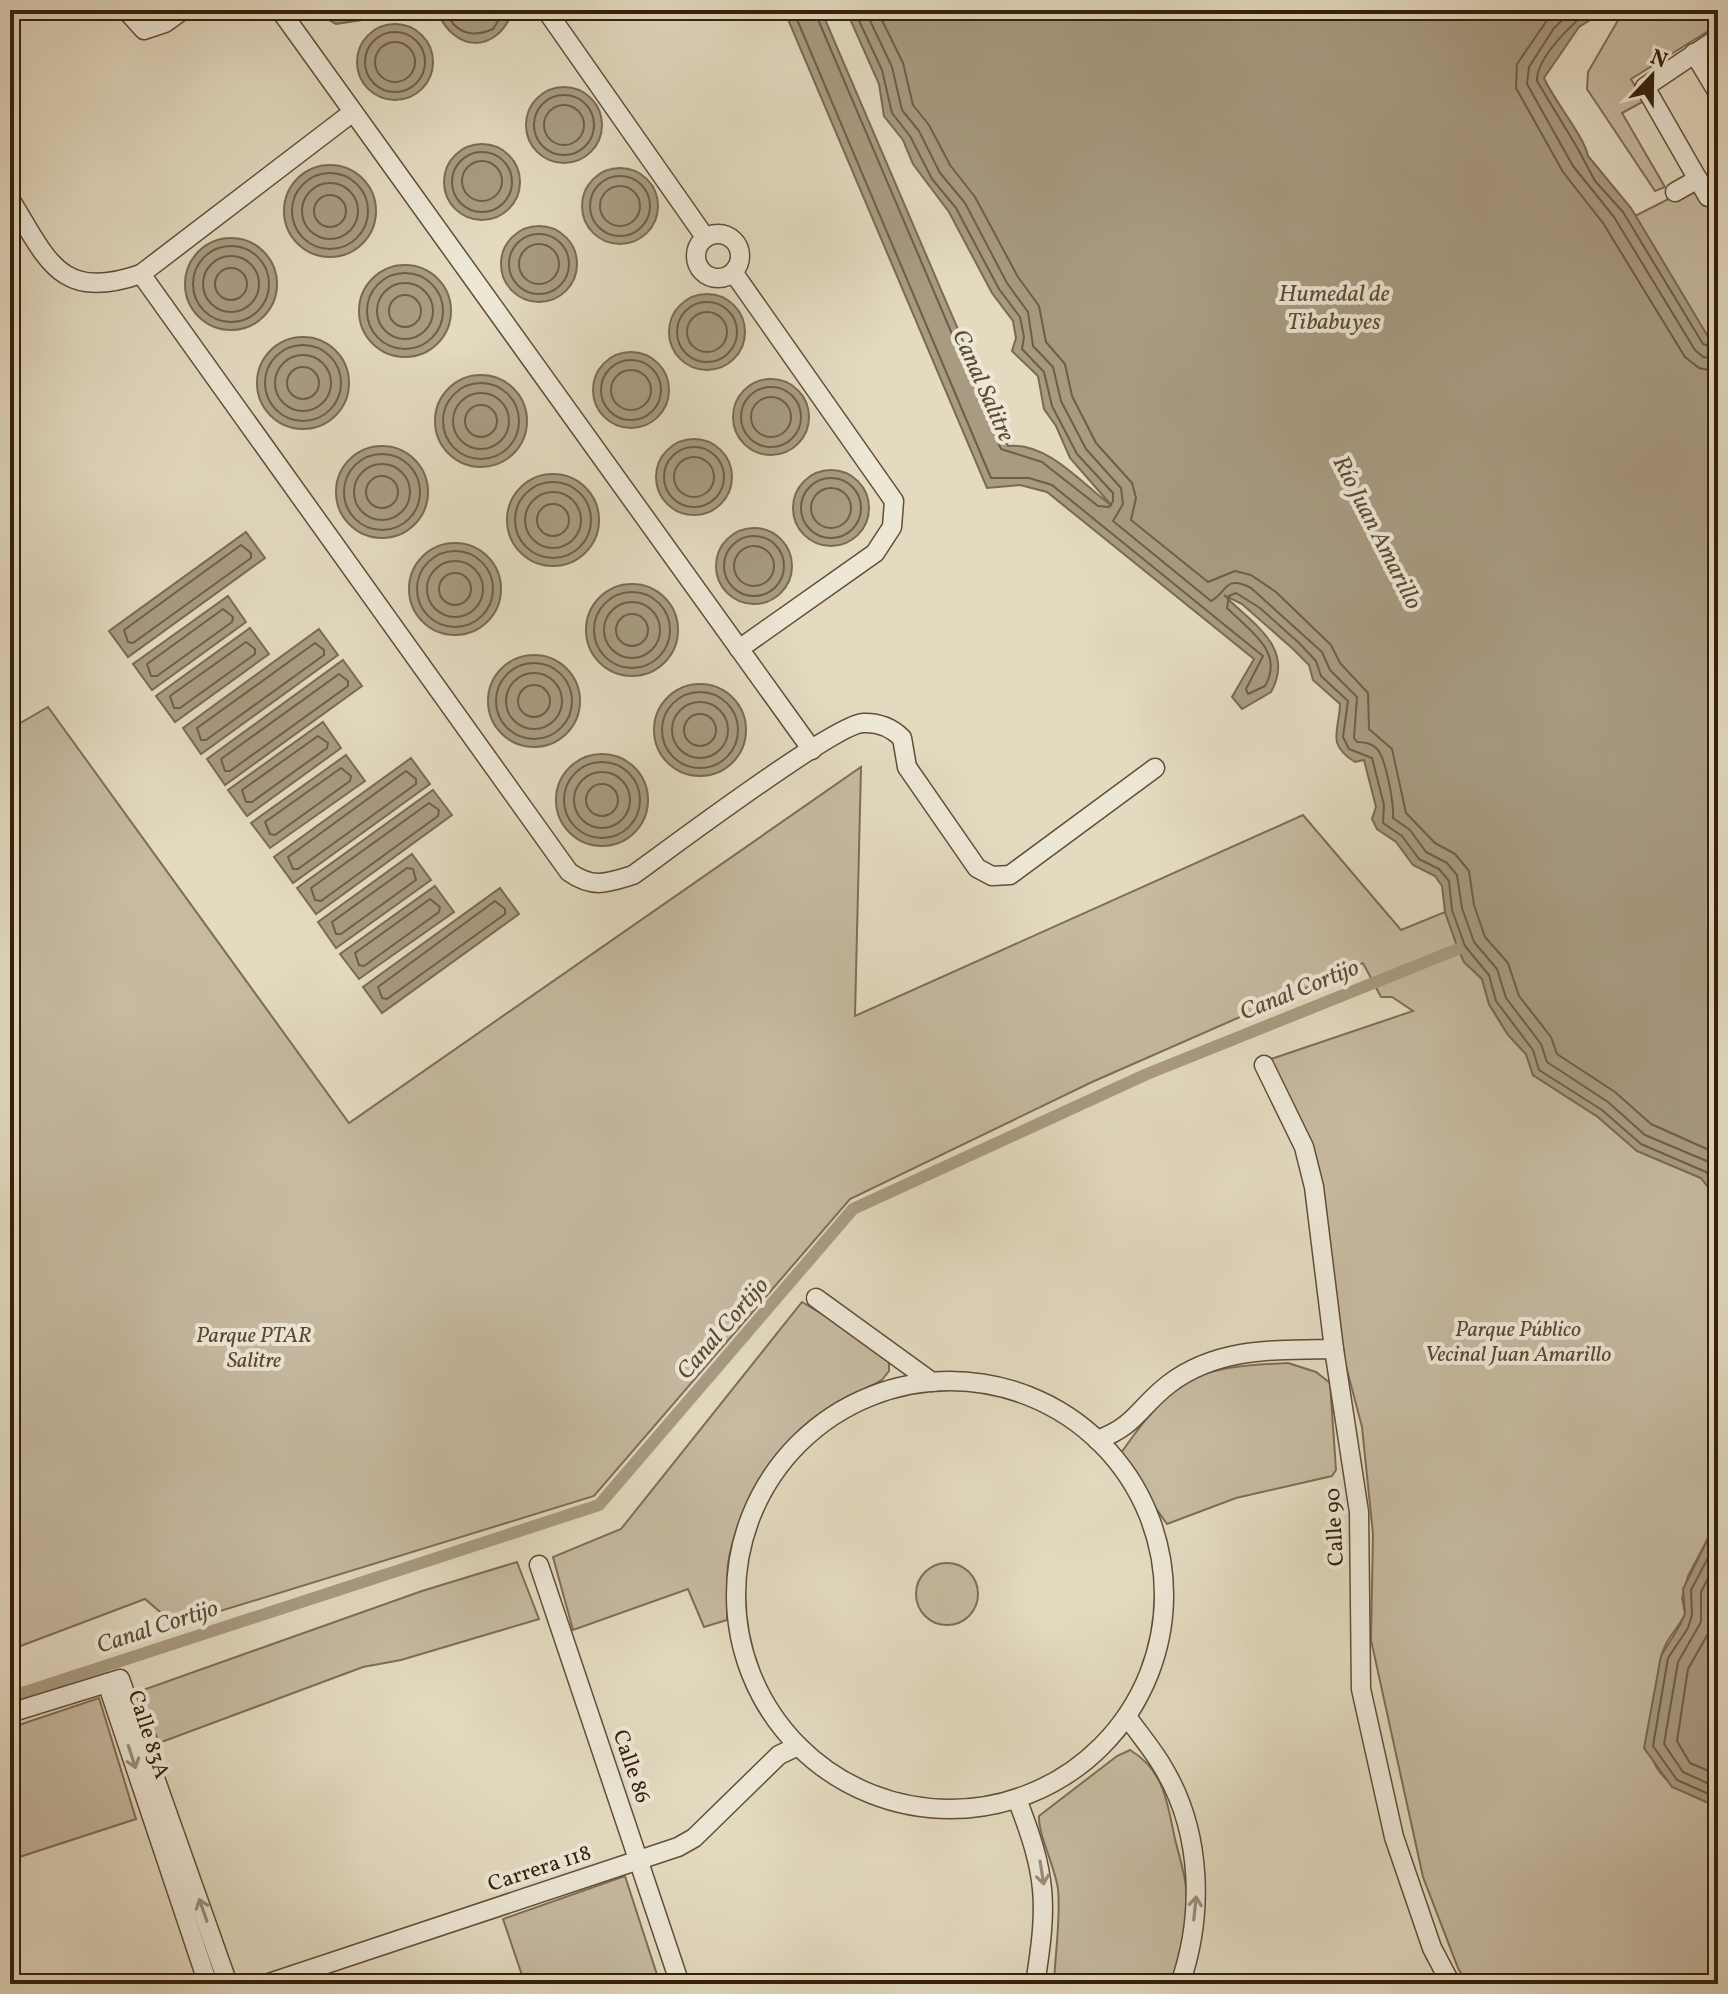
<svg xmlns="http://www.w3.org/2000/svg" width="1728" height="1994" font-family="Vollkorn,serif">
	<style>
		.green { fill: #c6baa1; stroke: #7e6d56; stroke-width: 2 }
		.water { fill: #a89b82; stroke: #7a6a52; stroke-width: 2 }
		.lines { fill: none; stroke-linecap: round; stroke-linejoin: round }
		.shore { stroke: #6f5e46; stroke-width: 2 }
		.canal { stroke: #a89b82; stroke-width: 12 }
		.minor-casing { stroke: #614e38; stroke-width: 21 }
		.minor { stroke: #ede7d6; stroke-width: 18 }
		.oneway { stroke: #9b8d7a }
		.labels { text-anchor: middle; stroke-width: 8; stroke-linejoin: round; paint-order: stroke }
		.park-label { font-size: 22px; font-style: italic; fill: #5a4630; stroke: #ede7d6 }
		.street-label { font-size: 22px; fill: #36200a; stroke: #ede7d6 }
		.water-label { font-size: 24px; font-style: italic; fill: #5e4b34; stroke: #ede7d6 }
	</style>
	<rect width="100%" height="100%" fill="#e3dac0"/>
	<filter id="stains"><feTurbulence type="fractalNoise" baseFrequency=".0025" numOctaves="4"/><feColorMatrix values="0 0 0 0 .2 0 0 0 0 .09 0 0 0 0 .02 0 0 0 .5 -.17"/></filter>
	<radialGradient id="worn" r=".72"><stop offset=".6" stop-color="#630" stop-opacity="0"/><stop offset="1" stop-color="#630" stop-opacity=".3"/></radialGradient>
	<g class="green">
		<polygon points="1624,10 1718,10 1718,25 1631,79 1644,101 1622,113 1665,187 1655,191 1587,89 1588,72"/>
		<polygon points="1698,184 1718,214 1718,342 1710,340 1633,217"/>
		<path d="M48,707L349,1123L861,767L855,1016L1303,815L1401,930L1445,912L1464,962L1482,979L1489,1004L1508,1035L1526,1054L1533,1075L1598,1117L1637,1151L1701,1178L1718,1200V1519L1688,1576L1682,1598L1685,1614C1680,1626 1670,1634 1665,1646C1657,1662 1659,1678 1656,1695C1642,1767 1651,1779 1718,1807V1984H1467L1458,1968L1423,1877L1371,1640L1373,1534L1362,1427L1336,1328L1327,1237L1268,1060L1413,1011L1392,997H1381L1363,963L1092,1082L850,1199L594,1496L175,1625L145,1599L10,1650V729Z"/>
		<path d="M802,1302L860,1337L889,1361V1371L882,1380C862,1391 841,1401 823,1414C776,1448 737,1506 728,1564C726,1582 728,1602 727,1620L704,1627L688,1589L573,1630L553,1557L621,1529Z"/>
		<path d="M1288,1363L1316,1372L1330,1383L1336,1470L1332,1476L1236,1498L1167,1524L1119,1456C1174,1377 1191,1367 1288,1363Z"/>
		<polygon points="517,1562 539,1619 401,1660 363,1667 159,1743 140,1691 422,1591"/>
		<circle cx="947" cy="1594" r="31"/>
		<polygon points="99,1698 136,1819 10,1860 10,1728"/>
		<path d="M1130,1750C1165,1771 1167,1803 1175,1839C1181,1863 1189,1887 1187,1912C1185,1935 1178,1961 1172,1984H1054C1055,1953 1061,1919 1058,1889C1055,1866 1038,1835 1039,1816L1117,1756Z"/>
		<polygon points="625,1876 660,1984 594,1984 592,1978 575,1984 525,1984 503,1919"/>
	</g>
	<g class="water">
		<polygon points="312,10 372,10 362,20 336,24"/>
		<path d="M784,10H821L1008,446C1048,442 1082,484 1112,506L1070,458L1056,426L1044,409L1038,376L1012,351L1016,338L1013,321L992,293L949,212L913,164L903,140L884,116L879,84L846,10H1599L1598,15L1579,27L1544,78C1554,101 1584,136 1588,156L1631,208L1710,340L1718,342V1200L1701,1178L1637,1151L1598,1117L1533,1075L1526,1054L1508,1035L1489,1004L1482,979L1464,962L1458,949L1445,912L1442,886L1435,876L1413,865L1396,842L1377,829L1372,819L1376,807L1364,760L1355,762C1326,744 1339,732 1340,704L1313,680L1309,665L1293,649L1242,604L1224,595C1251,623 1296,647 1271,692L1242,709L1232,697L1254,659L1047,492L1020,485L987,488Z"/>
		<path d="M437,11L513,10V11C496,55 454,52 437,11Z"/>
		<circle cx="395" cy="62" r="38"/>
		<circle cx="564" cy="125" r="38"/>
		<circle cx="482" cy="182" r="38"/>
		<circle cx="330" cy="211" r="46"/>
		<circle cx="620" cy="206" r="38"/>
		<circle cx="539" cy="264" r="38"/>
		<circle cx="231" cy="284" r="46"/>
		<circle cx="405" cy="311" r="46"/>
		<circle cx="707" cy="332" r="38"/>
		<circle cx="303" cy="383" r="46"/>
		<circle cx="631" cy="390" r="38"/>
		<circle cx="481" cy="421" r="46"/>
		<circle cx="771" cy="417" r="38"/>
		<circle cx="694" cy="477" r="38"/>
		<circle cx="382" cy="492" r="46"/>
		<circle cx="831" cy="508" r="38"/>
		<circle cx="553" cy="520" r="46"/>
		<circle cx="754" cy="566" r="38"/>
		<polygon points="246,532 265,558 128,657 109,631"/>
		<circle cx="455" cy="589" r="46"/>
		<circle cx="632" cy="630" r="46"/>
		<polygon points="228,596 246,622 152,690 133,664"/>
		<polygon points="250,628 269,654 175,722 156,696"/>
		<polygon points="319,629 338,655 201,754 183,728"/>
		<circle cx="534" cy="701" r="46"/>
		<polygon points="343,660 362,686 225,785 207,759"/>
		<circle cx="700" cy="730" r="46"/>
		<polygon points="323,722 341,748 247,816 228,790"/>
		<circle cx="602" cy="800" r="46"/>
		<polygon points="346,755 365,781 270,848 251,823"/>
		<polygon points="411,758 430,784 293,883 274,857"/>
		<polygon points="433,790 452,815 316,914 297,888"/>
		<polygon points="412,854 431,880 336,948 318,922"/>
		<polygon points="435,886 454,912 359,979 340,954"/>
		<polygon points="500,888 519,914 382,1013 363,987"/>
		<polygon points="1718,1519 1718,1807 1672,1787 1644,1748 1661,1656 1680,1625 1685,1614 1683,1589"/>
	</g>
	<g class="lines">
		<g class="shore">
			<path d="M445,10C454,32 470,39 493,29L505,10"/>
			<path d="M793,10L991,478H1029L1052,485L1258,652L1263,656L1246,689L1248,694L1265,686C1285,652 1249,630 1227,608L1229,596L1236,593L1260,608L1299,643L1316,661L1321,676L1348,701L1343,737L1349,749L1372,758L1384,805L1383,823L1402,836L1419,859L1439,869L1449,881L1452,910L1465,946L1489,975L1496,1001L1533,1050L1539,1070L1602,1110L1641,1144L1706,1172L1718,1189"/>
			<polyline points="814,10 1001,449 1042,462 1098,506 1109,507 1113,501 1113,493 1077,454 1052,406 1044,372 1022,349 1024,337 1020,317 999,289 956,208 932,179 910,136 892,113 882,70 854,10"/>
			<path d="M865,10L892,67L902,110L919,131L940,173L965,203L1007,283L1028,312L1033,346L1053,367L1061,401L1086,449L1121,488L1123,504L1113,521L1211,601C1227,593 1224,574 1251,588L1322,652L1330,670L1357,697L1354,738L1357,742C1364,742 1371,743 1376,748C1386,756 1394,805 1393,818L1410,830L1426,852L1447,863L1457,875L1462,908L1474,942L1497,969L1506,998L1541,1044L1547,1062L1608,1102L1645,1135L1709,1162L1718,1171"/>
			<polyline points="877,10 903,63 913,105 929,125 950,165 975,197 1018,277 1039,306 1046,342 1065,364 1072,396 1096,443 1132,483 1136,498 1131,520 1208,582 1235,571 1251,575 1276,592 1331,645 1340,663 1368,693 1369,729 1392,749 1406,813 1435,843 1455,854 1469,871 1474,905 1485,937 1508,963 1519,996 1551,1037 1557,1054 1615,1092 1651,1124 1718,1154"/>
			<polyline points="1554,10 1517,64 1516,88 1563,172 1603,223 1685,357 1699,368 1718,372"/>
			<polyline points="1573,10 1554,28 1529,67 1527,84 1573,166 1614,217 1695,350 1703,357 1718,359"/>
			<path d="M1591,10C1573,22 1536,58 1537,81L1578,149L1595,181L1623,212L1703,344L1718,349"/>
			<circle cx="395" cy="62" r="30"/>
			<circle cx="395" cy="62" r="20"/>
			<circle cx="564" cy="125" r="30"/>
			<circle cx="564" cy="125" r="20"/>
			<circle cx="482" cy="182" r="30"/>
			<circle cx="482" cy="181" r="20"/>
			<circle cx="330" cy="211" r="38"/>
			<circle cx="620" cy="206" r="30"/>
			<circle cx="330" cy="211" r="28"/>
			<circle cx="620" cy="206" r="20"/>
			<circle cx="330" cy="211" r="16"/>
			<circle cx="539" cy="264" r="30"/>
			<circle cx="539" cy="264" r="20"/>
			<circle cx="231" cy="284" r="38"/>
			<circle cx="231" cy="284" r="28"/>
			<circle cx="231" cy="284" r="16"/>
			<circle cx="405" cy="311" r="38"/>
			<circle cx="405" cy="311" r="28"/>
			<circle cx="405" cy="311" r="16"/>
			<circle cx="707" cy="332" r="30"/>
			<circle cx="707" cy="332" r="20"/>
			<circle cx="303" cy="383" r="38"/>
			<circle cx="303" cy="383" r="28"/>
			<circle cx="631" cy="390" r="30"/>
			<circle cx="303" cy="383" r="16"/>
			<circle cx="631" cy="390" r="20"/>
			<circle cx="481" cy="421" r="38"/>
			<circle cx="771" cy="417" r="30"/>
			<circle cx="481" cy="421" r="28"/>
			<circle cx="771" cy="417" r="20"/>
			<circle cx="481" cy="421" r="16"/>
			<circle cx="694" cy="477" r="30"/>
			<circle cx="382" cy="492" r="38"/>
			<circle cx="694" cy="477" r="20"/>
			<circle cx="382" cy="492" r="28"/>
			<circle cx="382" cy="492" r="16"/>
			<circle cx="831" cy="508" r="30"/>
			<circle cx="553" cy="520" r="38"/>
			<circle cx="831" cy="508" r="20"/>
			<circle cx="553" cy="520" r="28"/>
			<circle cx="553" cy="520" r="16"/>
			<circle cx="754" cy="566" r="30"/>
			<polygon points="241,545 251,553 251,558 133,643 128,642 124,630"/>
			<circle cx="754" cy="566" r="20"/>
			<circle cx="455" cy="589" r="38"/>
			<circle cx="455" cy="589" r="28"/>
			<circle cx="455" cy="589" r="16"/>
			<circle cx="632" cy="630" r="38"/>
			<circle cx="632" cy="630" r="28"/>
			<polygon points="223,609 233,617 232,622 157,676 151,676 147,664"/>
			<circle cx="632" cy="630" r="16"/>
			<polygon points="246,642 255,649 255,654 180,708 174,708 170,696"/>
			<polygon points="315,643 324,650 324,655 206,740 201,740 197,728"/>
			<circle cx="534" cy="701" r="38"/>
			<circle cx="534" cy="701" r="28"/>
			<polygon points="339,674 348,681 348,686 230,771 225,771 221,759"/>
			<circle cx="534" cy="701" r="16"/>
			<circle cx="700" cy="730" r="38"/>
			<circle cx="700" cy="730" r="28"/>
			<circle cx="700" cy="730" r="16"/>
			<polygon points="318,736 328,743 327,748 252,802 246,802 242,790"/>
			<circle cx="602" cy="800" r="38"/>
			<polygon points="341,768 351,776 350,781 275,835 270,834 265,822"/>
			<polygon points="406,771 416,779 416,784 298,869 293,869 288,857"/>
			<circle cx="602" cy="800" r="28"/>
			<circle cx="602" cy="800" r="16"/>
			<polygon points="429,803 439,810 438,816 321,901 315,900 311,888"/>
			<polygon points="407,868 413,869 416,880 341,934 336,934 332,922"/>
			<polygon points="430,899 440,907 439,912 364,966 359,965 355,953"/>
			<polygon points="495,901 505,909 505,914 387,999 382,998 378,987"/>
			<polyline points="1718,1539 1691,1590 1692,1615 1688,1628 1668,1658 1653,1746 1677,1780 1718,1798"/>
			<polyline points="1718,1559 1701,1592 1701,1622 1678,1662 1664,1744 1683,1772 1718,1788"/>
			<polyline points="1718,1585 1712,1595 1713,1625 1688,1669 1677,1741 1690,1763 1718,1775"/>
		</g>
		<polyline class="canal" points="10,1697 599,1505 853,1209 1147,1074 1458,949"/>
		<defs>
			<g id="minor">
				<polyline points="126,10 144,30 165,23 183,10"/>
				<polyline points="280,10 812,750"/>
				<polyline points="546,10 705,237"/>
				<polyline points="1718,38 1645,87 1708,197 1718,199"/>
				<polyline points="1694,53 1718,93"/>
				<path d="M353,112L141,274L569,872C593,889 607,883 633,875C668,850 835,724 863,723C878,722 892,728 902,738L907,767L977,868L992,876L1010,875L1155,768"/>
				<polyline points="1675,192 1698,179"/>
				<path d="M10,199C48,260 59,302 141,274"/>
				<circle cx="718" cy="256" r="22"/>
				<polyline points="733,272 894,501 892,527 875,553 739,649"/>
				<polyline points="1264,1065 1304,1147 1314,1187 1334,1349 1359,1512 1361,1689 1394,1837 1432,1948 1451,1984"/>
				<polyline points="816,1298 932,1382"/>
				<circle cx="950" cy="1595" r="214"/>
				<path d="M1097,1440C1136,1426 1139,1407 1169,1384C1218,1347 1275,1350 1334,1349"/>
				<polyline points="539,1565 680,1984"/>
				<polyline points="107,1683 208,1984"/>
				<polyline points="10,1713 120,1679 228,1984"/>
				<path d="M1128,1718C1140,1735 1154,1751 1164,1769C1202,1833 1204,1915 1180,1984"/>
				<path d="M1017,1799C1047,1876 1048,1903 1035,1984"/>
				<polyline points="266,1984 678,1847 694,1838 779,1755 798,1746"/>
			</g>
		</defs>
		<use href="#minor" class="minor-casing"/>
		<use href="#minor" class="minor"/>
	</g>
	<defs><path id="oneway-shaft" d="M-6 0H5M1.5-3L5.5 0L1.5 3" fill="none" stroke-width="1.6" stroke-linecap="round" stroke-linejoin="round" transform="scale(2)"/></defs>
	<g class="oneway">
		<use href="#oneway-shaft" transform="translate(132 1757) rotate(72)"/>
		<use href="#oneway-shaft" transform="translate(1042 1873) rotate(81)"/>
		<use href="#oneway-shaft" transform="translate(1195 1908) rotate(-84)"/>
		<use href="#oneway-shaft" transform="translate(203 1910) rotate(-109)"/>
	</g>
	<g class="labels">
		<g class="park-label">
			<text x="1518" y="1336">Parque Público<tspan x="1518" dy="25">Vecinal Juan Amarillo</tspan></text>
			<text x="254" y="1342">Parque PTAR<tspan x="254" dy="25">Salitre</tspan></text>
		</g>
		<g class="street-label">
			<text transform="translate(1333 1527) rotate(-93)" y="8">Calle 90</text>
			<text transform="translate(150 1734) rotate(72)" y="8">Calle 83A</text>
			<text transform="translate(633 1766) rotate(71)" y="8">Calle 86</text>
			<text transform="translate(539 1867) rotate(-18)" y="8">Carrera 118</text>
		</g>
		<g class="water-label">
			<text x="1334" y="301">Humedal de<tspan x="1334" dy="28">Tibabuyes</tspan></text>
			<text transform="translate(984 385) rotate(66)" y="8">Canal Salitre</text>
			<text transform="translate(1378 532) rotate(63)" y="8">Río Juan Amarillo</text>
			<text transform="translate(1299 989) rotate(-22)" y="8">Canal Cortijo</text>
			<text transform="translate(722 1328) rotate(-49)" y="8">Canal Cortijo</text>
			<text transform="translate(157 1626) rotate(-18)" y="8">Canal Cortijo</text>
		</g>
	</g>
	<rect width="1728" height="1994" fill="none" stroke="#e3dac0" stroke-width="40"/>
	<rect x="12" y="12" width="1704" height="1970" fill="none" stroke="#36200a" stroke-width="4"/>
	<rect x="20" y="20" width="1688" height="1954" fill="none" stroke="#36200a" stroke-width="2"/>
	<g transform="translate(1652 76) rotate(22)" stroke="#ede7d6" stroke-width="6" paint-order="stroke">
	<path d="M0-6L14 30L0 20L-14 30Z" fill="#36200a"/>
	<text y="-12" font-size="22" font-weight="bold" text-anchor="middle" fill="#36200a">N</text>
	</g>
	<rect width="100%" height="100%" filter="url(#stains)"/>
	<rect width="100%" height="100%" fill="url(#worn)"/>
</svg>
